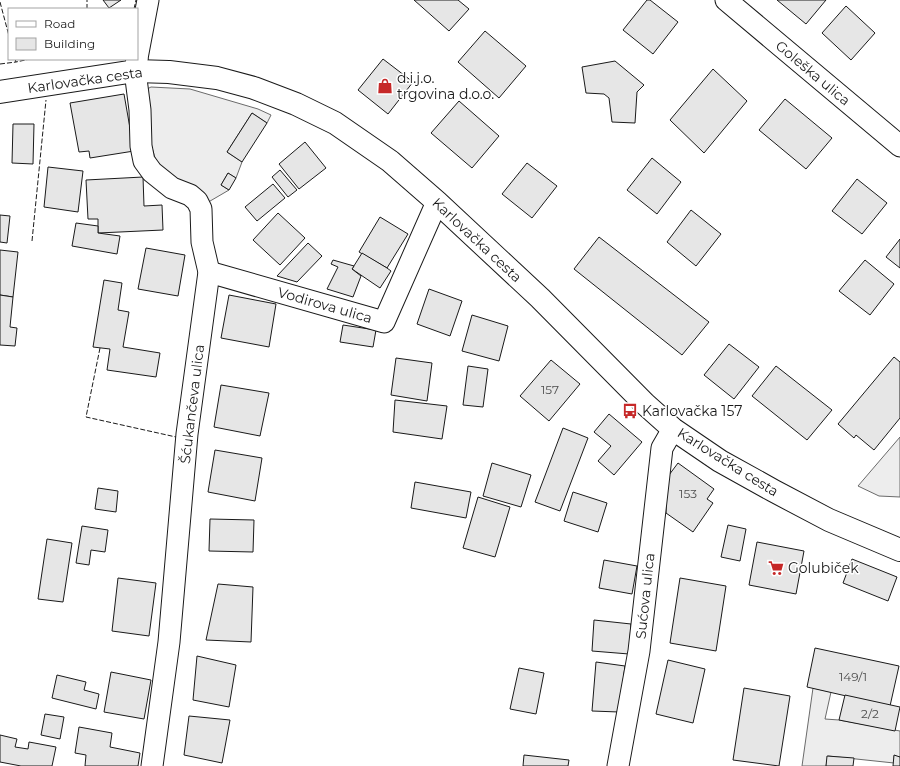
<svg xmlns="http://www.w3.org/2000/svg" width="900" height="766" font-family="Montserrat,sans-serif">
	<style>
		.built { fill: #ededed; stroke: #6a6a6a }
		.building { fill: #e6e6e6; stroke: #1a1a1a }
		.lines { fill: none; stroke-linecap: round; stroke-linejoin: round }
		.minor-casing { stroke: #1a1a1a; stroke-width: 23 }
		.tertiary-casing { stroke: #1a1a1a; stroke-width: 24 }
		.minor { stroke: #fff; stroke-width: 21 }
		.tertiary { stroke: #fff; stroke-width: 22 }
		.fence { stroke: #1a1a1a; stroke-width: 1; stroke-dasharray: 5 2; stroke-linecap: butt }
		.labels { text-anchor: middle; stroke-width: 3; stroke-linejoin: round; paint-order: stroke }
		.number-label { font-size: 12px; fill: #4d4d4d }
		.street-label { font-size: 14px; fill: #1a1a1a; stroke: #fff }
		.poi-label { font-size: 14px; fill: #1a1a1a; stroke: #fff; text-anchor: start }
	</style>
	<rect width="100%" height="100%" fill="#fff"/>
	<g class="built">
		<polygon points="151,87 190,89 258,109 271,115 267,123 252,113 227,152 242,162 236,178 228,173 221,185 229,190 205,204 161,169 155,158 151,144 147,89"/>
		<polygon points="900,437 900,497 879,496 858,486"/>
		<polygon points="813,688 831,692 825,719 839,720 900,731 900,757 894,756 894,763 828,756 826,766 802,766"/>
	</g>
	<g class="building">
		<polygon points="103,0 121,0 109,8"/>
		<polygon points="414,0 458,0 469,9 449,31"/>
		<polygon points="647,0 650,0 678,22 653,54 623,30"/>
		<polygon points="777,0 826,0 806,24"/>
		<polygon points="846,6 875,33 851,60 822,33"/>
		<polygon points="485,31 526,66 499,98 458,62"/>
		<polygon points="383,59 413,82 388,114 358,90"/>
		<polygon points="615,61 644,85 637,92 635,123 612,122 609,98 604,94 586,93 582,67"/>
		<polygon points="713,69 747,101 704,153 670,120"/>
		<polygon points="124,94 134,151 90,158 89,151 79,152 70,103"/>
		<polygon points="785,99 832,138 806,169 759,130"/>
		<polygon points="459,101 499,136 472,168 431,133"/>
		<polygon points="252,113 267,123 242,162 227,152"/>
		<polygon points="13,124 34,124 33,164 12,163"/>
		<polygon points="305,142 326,168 299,189 279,164"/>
		<polygon points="652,158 681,182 657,214 627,190"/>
		<polygon points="527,163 557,186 532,218 502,194"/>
		<polygon points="48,167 83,171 78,212 44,207"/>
		<polygon points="280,170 297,190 288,197 272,177"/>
		<polygon points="228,173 236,178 229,190 221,185"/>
		<polygon points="143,177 144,206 162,205 163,230 98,233 98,219 88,219 86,180"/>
		<polygon points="857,179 887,203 862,234 832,211"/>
		<polygon points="273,184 285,198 257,221 245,207"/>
		<polygon points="691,210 721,234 696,266 667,242"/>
		<polygon points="278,213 305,238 280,265 253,240"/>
		<polygon points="0,215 10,216 7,243 0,242"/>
		<polygon points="380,217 408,234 387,268 359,252"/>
		<polygon points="76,223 98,226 98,233 120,236 117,254 72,246"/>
		<polygon points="599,237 709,322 682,355 574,269"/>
		<polygon points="900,239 900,268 886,257"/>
		<polygon points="308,243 322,256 297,282 277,276"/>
		<polygon points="146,248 185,255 178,296 138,289"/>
		<polygon points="0,250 18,252 13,297 0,295"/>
		<polygon points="362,253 387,268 391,271 380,288 352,269"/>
		<polygon points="333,260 354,266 352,269 361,276 353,297 327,289 338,267 331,264"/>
		<polygon points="865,260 894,284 870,315 839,291"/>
		<polygon points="104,280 122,283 118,310 129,312 123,347 160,353 156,377 107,370 110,349 93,347"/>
		<polygon points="429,289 462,301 450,336 417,324"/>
		<polygon points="0,295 13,297 10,327 17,328 15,346 0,345"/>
		<polygon points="229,295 276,304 269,347 221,338"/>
		<polygon points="472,315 508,326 499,361 462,351"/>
		<polygon points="343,325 376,330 373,347 340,342"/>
		<polygon points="729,344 759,367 734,399 704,375"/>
		<polygon points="894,357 900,362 900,418 874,450 856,435 854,438 838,424"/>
		<polygon points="396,358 432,363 427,401 391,395"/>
		<polygon points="551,360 580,384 549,421 520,396"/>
		<polygon points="468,366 488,369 483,407 463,405"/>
		<polygon points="776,366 832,410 807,440 752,396"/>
		<polygon points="221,385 269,393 260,436 214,427"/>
		<polygon points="395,400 447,406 442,439 393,432"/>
		<polygon points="609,414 642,442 614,475 598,461 611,446 594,432"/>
		<polygon points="563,428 588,438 560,511 535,502"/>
		<polygon points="215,450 262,458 255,501 208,492"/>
		<polygon points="492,463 531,475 521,507 483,496"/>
		<polygon points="678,463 714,489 707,499 713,503 693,532 666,513 666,479"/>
		<polygon points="415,482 471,492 466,518 411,508"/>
		<polygon points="98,488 118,491 116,512 95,509"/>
		<polygon points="573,492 607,503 598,532 564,521"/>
		<polygon points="478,497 510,507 495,557 463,548"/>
		<polygon points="210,519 254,520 253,552 209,551"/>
		<polygon points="728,525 746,529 740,561 721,557"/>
		<polygon points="82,526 108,530 105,552 91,550 89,565 76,563"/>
		<polygon points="47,539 72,543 63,602 38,599"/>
		<polygon points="757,542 804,551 796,594 749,585"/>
		<polygon points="852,559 897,577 888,601 843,583"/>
		<polygon points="604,560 637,566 632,594 599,588"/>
		<polygon points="118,578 156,583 149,636 112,631"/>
		<polygon points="680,578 726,586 716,651 670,643"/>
		<polygon points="218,584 253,587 251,642 206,640"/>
		<polygon points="594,620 631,624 629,654 592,651"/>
		<polygon points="815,648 899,666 890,706 807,687"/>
		<polygon points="197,656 236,665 229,707 193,700"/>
		<polygon points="668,660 705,669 693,723 656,714"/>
		<polygon points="596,662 625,666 619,712 592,711"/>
		<polygon points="519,668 544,673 536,714 510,709"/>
		<polygon points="111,672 151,680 144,719 104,712"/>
		<polygon points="57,675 86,682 84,690 99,694 96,709 52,698"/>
		<polygon points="744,688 790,696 779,766 733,760"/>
		<polygon points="845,695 900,707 895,731 839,720"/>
		<polygon points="45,714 64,717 60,739 41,735"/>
		<polygon points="189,716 230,720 222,763 184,755"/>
		<polygon points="79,727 112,733 110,747 140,753 138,766 85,766 86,755 75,753"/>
		<polygon points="0,735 17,739 15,747 28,749 29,742 56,747 52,766 21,766 0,762"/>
		<polygon points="524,755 569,760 568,766 523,766"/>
		<polygon points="894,755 900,757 900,766 893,766"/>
		<polygon points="827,756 854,758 853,766 826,766"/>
	</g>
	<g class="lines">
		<defs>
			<g id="minor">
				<polyline points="726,0 900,146"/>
				<polyline points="137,58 148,0"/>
				<polyline points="137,59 135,71 140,110 141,146 144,161 152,172 172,188 190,195 197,201 201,209 202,242 209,272 187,434 169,642 152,766"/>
				<polyline points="209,272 384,322 437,202"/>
				<polyline points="618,766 639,651 662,448 673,429"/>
			</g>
			<polyline id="tertiary" points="0,92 135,71 169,72 217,78 254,88 296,104 335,123 390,161 437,202 540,298 645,404 673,429 720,461 774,491 829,520 900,550"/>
		</defs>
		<use href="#minor" class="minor-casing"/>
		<use href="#tertiary" class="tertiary-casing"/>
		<use href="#minor" class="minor"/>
		<use href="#tertiary" class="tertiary"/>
		<g class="fence">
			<polyline points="0,2 9,36"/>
			<polyline points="87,9 87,0"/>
			<polyline points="134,9 136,0"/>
			<polyline points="15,59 16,62 30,59"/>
			<polyline points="0,64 16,62"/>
			<polyline points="32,241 46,100"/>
			<polyline points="100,348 86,417 176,437"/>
		</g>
	</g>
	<defs>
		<symbol id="shop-bare" viewBox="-9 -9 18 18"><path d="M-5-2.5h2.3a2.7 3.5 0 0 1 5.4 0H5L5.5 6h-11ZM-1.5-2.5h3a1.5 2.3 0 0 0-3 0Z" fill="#c62828" stroke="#fff" stroke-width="2.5" paint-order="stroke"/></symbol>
		<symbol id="bus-bare" viewBox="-9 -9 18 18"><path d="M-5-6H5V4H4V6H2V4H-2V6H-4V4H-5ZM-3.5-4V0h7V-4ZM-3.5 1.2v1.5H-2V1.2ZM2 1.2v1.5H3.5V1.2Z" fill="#c62828" stroke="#fff" stroke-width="2.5" paint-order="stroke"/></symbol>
		<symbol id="supermarket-bare" viewBox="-9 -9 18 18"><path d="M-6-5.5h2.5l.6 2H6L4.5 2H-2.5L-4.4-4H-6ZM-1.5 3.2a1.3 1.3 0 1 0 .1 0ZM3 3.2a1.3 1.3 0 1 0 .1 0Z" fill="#c62828" stroke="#fff" stroke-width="2.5" paint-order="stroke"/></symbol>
	</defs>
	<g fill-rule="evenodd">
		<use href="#shop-bare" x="374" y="75" width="22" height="22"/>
		<use href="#bus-bare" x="619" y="400" width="22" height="22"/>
		<use href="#supermarket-bare" x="765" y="557" width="22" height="22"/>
	</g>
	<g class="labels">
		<g class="number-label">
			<text x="550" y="394">157</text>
			<text x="688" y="498">153</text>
			<text x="853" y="681">149/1</text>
			<text x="870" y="718">2/2</text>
		</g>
		<g class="street-label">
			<text transform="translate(813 73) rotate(40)" y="5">Goleška ulica</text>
			<text transform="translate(85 80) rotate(-8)" y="5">Karlovačka cesta</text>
			<text transform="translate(477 240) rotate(43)" y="5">Karlovačka cesta</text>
			<text transform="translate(325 305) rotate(16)" y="5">Vodirova ulica</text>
			<text transform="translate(192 404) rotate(-83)" y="5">Šćukančeva ulica</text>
			<text transform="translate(728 462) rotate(32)" y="5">Karlovačka cesta</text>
			<text transform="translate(645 596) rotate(-84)" y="5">Sućova ulica</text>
		</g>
		<g class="poi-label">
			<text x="397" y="83">d.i.j.o.<tspan x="397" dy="16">trgovina d.o.o.</tspan></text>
			<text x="642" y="416">Karlovačka 157</text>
			<text x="788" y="573">Golubiček</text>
		</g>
	</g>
	<rect x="8" y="8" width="130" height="52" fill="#ffffff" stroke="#a3a3a3"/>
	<rect x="16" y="21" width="20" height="6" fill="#ffffff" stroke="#a3a3a3"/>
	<text x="44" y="28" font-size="12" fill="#1a1a1a">Road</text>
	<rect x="16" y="38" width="20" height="12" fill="#e6e6e6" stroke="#a3a3a3"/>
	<text x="44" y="48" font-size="12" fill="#1a1a1a">Building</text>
</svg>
